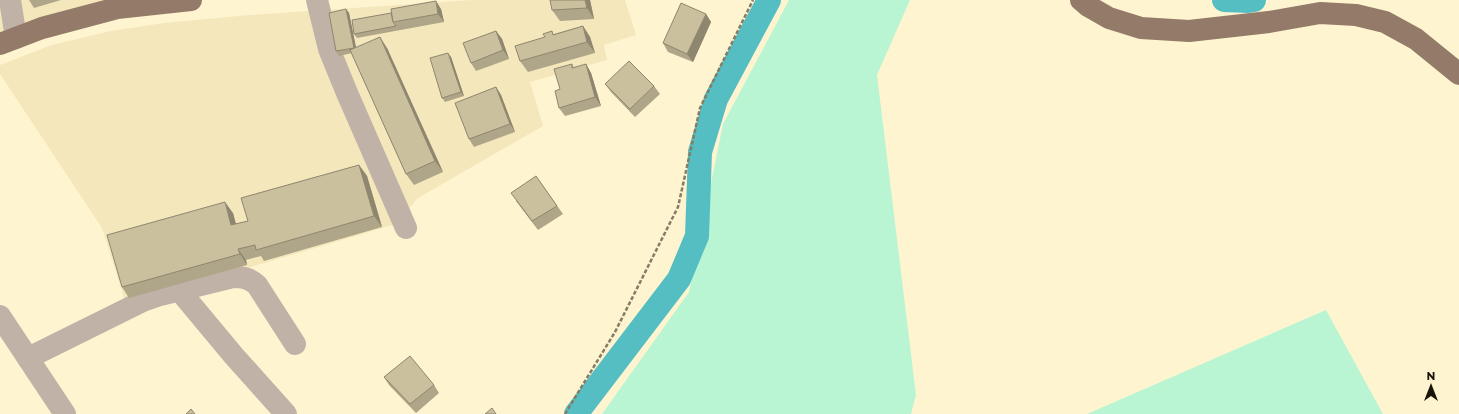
<svg xmlns="http://www.w3.org/2000/svg" width="1459" height="414" font-family="Montserrat,sans-serif">
	<style>
		.built { fill: #f4e7bc }
		.green { fill: #b9f5d3 }
		.lines { fill: none; stroke-linecap: round; stroke-linejoin: round }
		.canal { stroke: #54bec2; stroke-width: 24 }
		.path { stroke: #857d66; stroke-width: 2.5; stroke-dasharray: 4 2; stroke-linecap: butt }
		.minor { stroke: #c1b2a8; stroke-width: 22 }
		.major { stroke: #947b69; stroke-width: 22 }
		.wall { fill: #afa588 }
		.shaded-wall { fill: #8e866f }
		.building { fill: #cbc09e; stroke: #8e866f }
	</style>
	<rect width="100%" height="100%" fill="#fff4d0"/>
	<g class="built">
		<polygon points="0,0 111,0 76,8 39,18 0,33"/>
		<polygon points="472,0 625,0 636,35 604,45 607,60 530,82 543,126 418,198 396,224 126,304 102,228 0,74 0,65 52,45 111,31 164,23 249,15"/>
	</g>
	<g class="green">
		<polygon points="789,0 910,0 877,75 916,395 911,414 602,414 689,292 723,124"/>
		<polygon points="1326,310 1383,414 1087,414"/>
	</g>
	<g class="lines">
		<g class="canal">
			<polyline points="1224,0 1248,1 1254,0"/>
			<polyline points="576,414 679,279 697,236 700,152 716,99 769,0"/>
		</g>
		<polyline class="path" points="565,414 615,332 678,207 700,108 753,0"/>
		<g class="minor">
			<polyline points="10,0 16,38"/>
			<polyline points="317,0 329,49 347,93 406,228"/>
			<polyline points="179,290 234,356 286,414"/>
			<polyline points="0,316 65,414"/>
			<path d="M28,358L143,301L160,295L233,277C243,277 249,278 257,285L295,344"/>
		</g>
		<g class="major">
			<polyline points="1081,0 1088,6 1109,18 1141,28 1189,31 1269,22 1320,13 1356,15 1385,22 1416,39 1459,74"/>
			<polyline points="0,44 42,28 117,8 191,0"/>
		</g>
	</g>
	<g class="wall">
		<polygon points="29,0 61,0 34,8"/>
		<polygon points="590,0 594,19 560,21 552,10"/>
		<polygon points="346,9 349,13 356,48 387,48 443,172 414,185 406,174 352,53 339,56 336,51"/>
		<polygon points="441,9 444,22 357,38 354,34"/>
		<polygon points="706,14 711,22 693,62 668,52 663,43"/>
		<polygon points="583,26 590,37 595,53 528,72 520,61 554,34"/>
		<polygon points="496,31 502,39 509,59 476,71 471,63"/>
		<polygon points="451,57 464,96 445,102 442,98"/>
		<polygon points="572,64 574,68 586,64 591,73 601,106 565,116 559,108 560,89"/>
		<polygon points="605,84 654,86 660,94 635,117 611,92"/>
		<polygon points="496,87 501,95 515,132 474,147 469,139"/>
		<polygon points="359,165 367,176 382,227 264,261 261,256 246,260 247,265 129,298 122,287 233,213 236,224 248,221"/>
		<polygon points="536,176 563,214 538,230 516,201"/>
		<polygon points="384,377 434,385 439,393 416,413 389,385"/>
	</g>
	<g class="shaded-wall">
		<polygon points="585,0 590,0 594,19 587,8"/>
		<polygon points="436,1 441,9 444,22 438,14"/>
		<polygon points="346,9 349,13 357,52 354,48"/>
		<polygon points="706,14 711,22 693,62 687,54"/>
		<polygon points="583,26 590,37 595,53 587,42"/>
		<polygon points="496,31 502,39 509,59 503,50"/>
		<polygon points="380,37 387,48 443,172 435,161"/>
		<polygon points="448,53 451,57 464,96 461,92"/>
		<polygon points="586,64 591,73 601,106 595,97"/>
		<polygon points="496,87 501,95 515,132 510,124"/>
		<polygon points="359,165 367,176 382,227 374,216"/>
		<polygon points="225,202 233,213 239,236 231,225"/>
		<polygon points="238,249 246,260 247,265 240,254"/>
	</g>
	<g class="building">
		<polygon points="550,0 585,0 587,8 552,10"/>
		<polygon points="436,1 438,14 393,22 391,9"/>
		<polygon points="681,3 706,14 687,54 663,43"/>
		<polygon points="346,9 354,48 336,51 329,13"/>
		<polygon points="391,13 393,22 396,26 354,34 352,20"/>
		<polygon points="583,26 587,42 520,61 515,46 545,37 543,34 552,31 553,35"/>
		<polygon points="496,31 503,50 471,63 463,43"/>
		<polygon points="380,37 435,161 406,174 350,50"/>
		<polygon points="448,53 461,92 442,98 430,58"/>
		<polygon points="629,61 654,86 630,109 605,84"/>
		<polygon points="572,64 572,68 586,64 595,97 559,108 555,91 560,89 554,69"/>
		<polygon points="496,87 510,124 469,139 455,103"/>
		<polygon points="359,165 374,216 256,250 255,245 238,249 240,254 122,287 107,235 225,202 231,225 248,221 241,198"/>
		<polygon points="536,176 557,206 532,221 511,193"/>
		<polygon points="410,356 434,385 410,404 384,377"/>
		<polygon points="492,408 496,414 485,414"/>
		<polygon points="191,409 195,414 186,414"/>
	</g>
	<g transform="translate(1431 386)" stroke="#fff4d0" stroke-width="3" paint-order="stroke">
	<path d="M0-3L7 15L0 10L-7 15Z" fill="#181408"/>
	<text y="-6" font-size="11" font-weight="bold" text-anchor="middle" fill="#181408">N</text>
	</g>
</svg>
